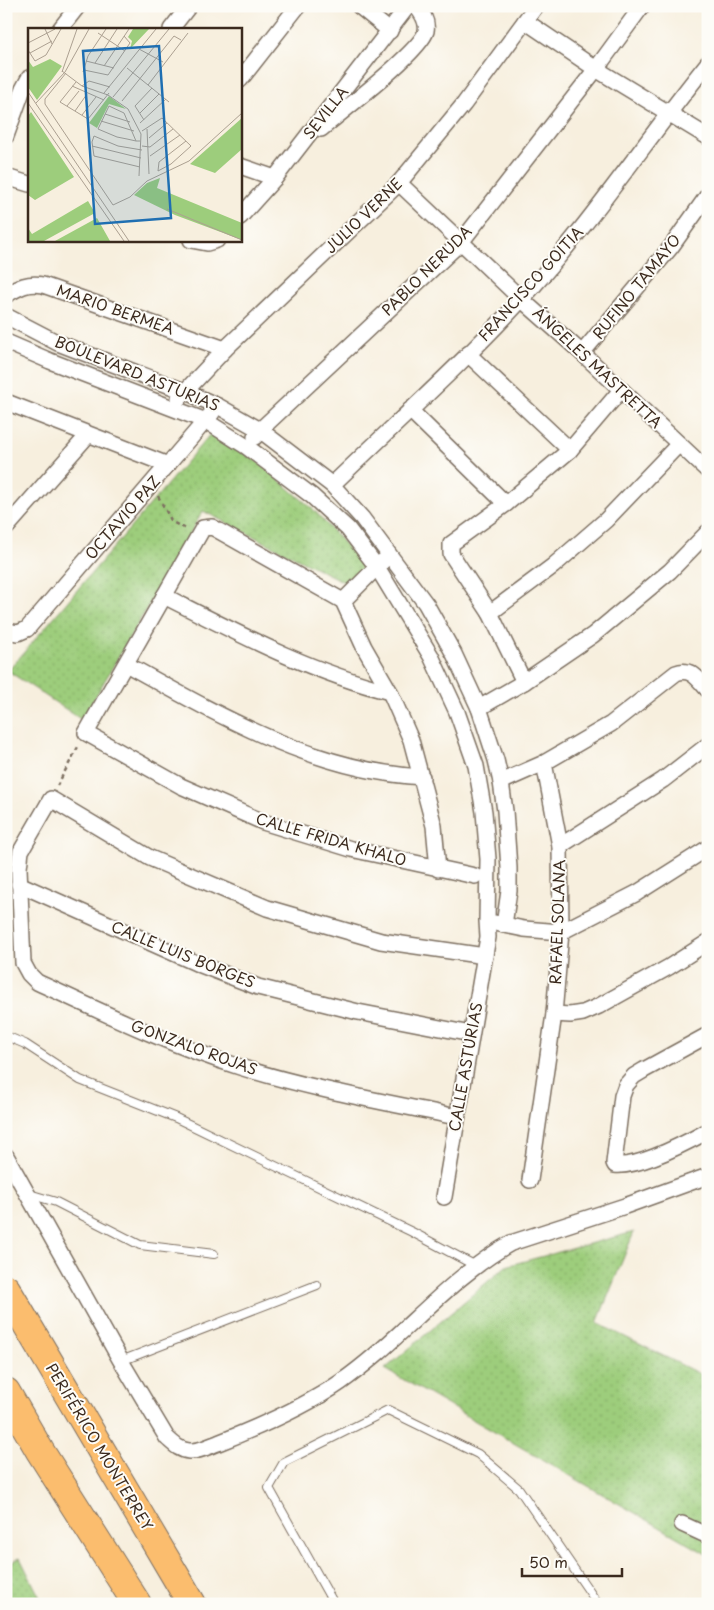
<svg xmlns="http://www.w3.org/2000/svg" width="714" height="1610" font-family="'Playpen Sans',sans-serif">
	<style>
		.green { fill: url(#green-dots); stroke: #6c7c4d }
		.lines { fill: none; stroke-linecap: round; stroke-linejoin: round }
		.service-casing { stroke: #7d6f61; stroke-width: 10 }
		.minor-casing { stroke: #7d6f61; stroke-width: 18 }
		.motorway-casing { stroke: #7d6f61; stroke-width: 30 }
		.path { stroke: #7d6f61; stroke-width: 2.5; stroke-dasharray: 4 4; stroke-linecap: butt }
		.service { stroke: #fff; stroke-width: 8 }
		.minor { stroke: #fff; stroke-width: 15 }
		.motorway { stroke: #fbbd6e; stroke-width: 28 }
		.labels { text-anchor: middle; stroke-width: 4; stroke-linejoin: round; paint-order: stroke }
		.street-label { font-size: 15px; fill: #3b2a1e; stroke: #fdfcf7 }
		.inset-road { fill: none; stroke: #aca091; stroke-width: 1 }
		.view { fill: #1f6fb2; fill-opacity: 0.15; stroke: #1f6fb2; stroke-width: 2.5 }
		.inset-edge { fill: none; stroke: #3b2a1e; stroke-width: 2.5 }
	</style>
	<defs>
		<pattern id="green-dots" width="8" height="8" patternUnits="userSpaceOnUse" patternTransform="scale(1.25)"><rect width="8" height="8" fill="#9dcd7c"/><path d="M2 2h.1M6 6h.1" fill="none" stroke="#88b06b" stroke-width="1.8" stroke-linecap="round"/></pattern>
	</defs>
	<rect width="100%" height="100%" fill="#fdfcf7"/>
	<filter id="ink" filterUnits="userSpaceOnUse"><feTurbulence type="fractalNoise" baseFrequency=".02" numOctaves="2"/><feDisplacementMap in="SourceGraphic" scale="10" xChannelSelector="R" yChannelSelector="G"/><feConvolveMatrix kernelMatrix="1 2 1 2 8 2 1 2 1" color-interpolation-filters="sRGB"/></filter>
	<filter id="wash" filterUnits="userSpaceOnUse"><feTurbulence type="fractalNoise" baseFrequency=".0096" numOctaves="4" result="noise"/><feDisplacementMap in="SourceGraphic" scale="20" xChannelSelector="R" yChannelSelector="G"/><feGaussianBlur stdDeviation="1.12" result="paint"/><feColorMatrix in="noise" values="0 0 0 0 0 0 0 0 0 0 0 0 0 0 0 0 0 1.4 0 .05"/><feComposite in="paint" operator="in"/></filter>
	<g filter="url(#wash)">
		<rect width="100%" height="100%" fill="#f7efde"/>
		<g class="green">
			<polygon points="212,432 258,462 313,509 365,566 346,583 203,511 82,720 8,671"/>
			<polygon points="634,1232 597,1323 708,1378 708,1555 385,1369 506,1266"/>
			<polygon points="20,1558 43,1604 6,1604 6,1565"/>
		</g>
	</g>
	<g filter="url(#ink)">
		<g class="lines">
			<defs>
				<g id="service">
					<polyline points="6,1036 25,1044 80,1080 176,1118 412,1232 476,1266"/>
					<polyline points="29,1194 56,1202 140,1245 214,1254"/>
					<polyline points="121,1361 317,1285"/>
					<polyline points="334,1604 269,1488 284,1462 388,1410 478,1454 519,1489 598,1604"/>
				</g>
				<g id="minor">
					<polyline points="359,6 390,31"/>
					<polyline points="525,21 596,69 708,137"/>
					<polyline points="60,29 78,6"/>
					<polyline points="171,29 189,6"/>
					<polyline points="240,80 298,6"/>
					<path d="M321,129C340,113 421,51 426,31C428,21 422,13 416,6"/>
					<polyline points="6,136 23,89 29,78"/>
					<polyline points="240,166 275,178"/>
					<polyline points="6,177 29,184"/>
					<polyline points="399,183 521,299 582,353 708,471"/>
					<polyline points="240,217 275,178 408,6"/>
					<polyline points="191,240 207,243 217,240"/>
					<path d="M6,295C19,287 28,282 43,285L225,349"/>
					<polyline points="6,316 58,343 184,391 218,406 260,430 332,485 362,518 426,604 454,654 479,708 496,760 501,782 505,811 509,868 509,891 504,925"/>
					<polyline points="6,342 50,361 206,421 247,447 312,496 348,529 377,567 431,656 457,712 476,766 484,812 488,859 487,921 488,937 444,1197"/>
					<polyline points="582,353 671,247 708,195"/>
					<polyline points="468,354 570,450"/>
					<polyline points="179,398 225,349 399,183 464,104 536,6"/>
					<polyline points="6,402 168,465"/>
					<polyline points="410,410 506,504"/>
					<polyline points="255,437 260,430 462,241 596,69 642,6"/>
					<path d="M332,485C395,424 461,365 521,300C589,226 645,141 708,63"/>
					<polyline points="6,528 88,435"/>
					<path d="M164,596C237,633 310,672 390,692"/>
					<polyline points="343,601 383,561"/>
					<polyline points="490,613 553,566 606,520 679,444"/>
					<polyline points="6,631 18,633 27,629 212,413"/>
					<path d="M126,664C218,715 314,771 422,777"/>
					<polyline points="524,682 490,613 451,554 451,544 506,504 570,450 621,390"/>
					<polyline points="479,708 524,682 593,635 670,571 708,532"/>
					<path d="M501,782L544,763L611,724L676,673C691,667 698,679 708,690"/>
					<polyline points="560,846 663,780 708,745"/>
					<polyline points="438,869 434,826 411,740 390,692 364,647 343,601 212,527 203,528 86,733 181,786 263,822 351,849 475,876"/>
					<polyline points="19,884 196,963 258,987 358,1012 471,1034"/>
					<polyline points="495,923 524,929 561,932 637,893 708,848"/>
					<polyline points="554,1014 570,1015 583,1013 599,1006 669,967 708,942"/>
					<path d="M708,1035L644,1070L634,1076L626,1085L622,1096L614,1163L615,1165C639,1168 686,1143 708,1131"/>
					<path d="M457,1117C385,1102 310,1089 240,1067C170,1045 104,1013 37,982L29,974L23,963L19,868L21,851L51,799L150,858L267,908L381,941L485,956"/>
					<path d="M6,1156L121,1361L167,1438C174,1444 179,1450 189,1451C199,1452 209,1446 218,1443C259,1427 305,1407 341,1382C401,1340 447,1279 511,1243L625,1206L708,1176"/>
					<polyline points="530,1180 554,1014 561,932 560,846 544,763"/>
					<polyline points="682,1524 708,1536"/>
				</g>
				<g id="motorway">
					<polyline points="6,1289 192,1604"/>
					<polyline points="6,1392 40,1451 137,1604"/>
				</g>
			</defs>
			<use href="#service" class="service-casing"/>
			<use href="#minor" class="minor-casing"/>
			<use href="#motorway" class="motorway-casing"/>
			<g class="path">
				<polyline points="158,496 172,522 188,530"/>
				<polyline points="57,786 79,745"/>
			</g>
			<use href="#service" class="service"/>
			<use href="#minor" class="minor"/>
			<use href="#motorway" class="motorway"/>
		</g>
	</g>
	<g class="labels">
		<g class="street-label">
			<text transform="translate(326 113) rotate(-52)" y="5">SEVILLA</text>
			<text transform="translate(364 216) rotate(-44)" y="5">JULIO VERNE</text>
			<text transform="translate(427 271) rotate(-45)" y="5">PABLO NERUDA</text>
			<text transform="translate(531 284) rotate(-48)" y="5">FRANCISCO GOITIA</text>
			<text transform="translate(637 287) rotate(-51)" y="5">RUFINO TAMAYO</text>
			<text transform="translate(115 310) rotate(19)" y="5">MARIO BERMEA</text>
			<text transform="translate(597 368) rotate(43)" y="5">ÁNGELES MASTRETTA</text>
			<text transform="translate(137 374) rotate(22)" y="5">BOULEVARD ASTURIAS</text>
			<text transform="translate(123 518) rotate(-49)" y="5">OCTAVIO PAZ</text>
			<text transform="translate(331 840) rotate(16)" y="5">CALLE FRIDA KHALO</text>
			<text transform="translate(558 922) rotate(-88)" y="5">RAFAEL SOLANA</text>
			<text transform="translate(183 955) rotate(22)" y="5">CALLE LUIS BORGES</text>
			<text transform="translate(194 1048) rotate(20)" y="5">GONZALO ROJAS</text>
			<text transform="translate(466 1067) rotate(-80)" y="5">CALLE ASTURIAS</text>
			<text transform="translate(99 1447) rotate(59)" y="5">PERIFÉRICO MONTERREY</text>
		</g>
	</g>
	<g transform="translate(28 28)">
		<rect width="214" height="214" fill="#f7efde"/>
		<path d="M105,1H121L102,21L104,13L100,9ZM22,31L34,38L9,72L0,59V32L5,39ZM81,68L98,81L81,76L69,100L61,95ZM3,84L46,149L7,172L0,167V88ZM214,90V121L187,145L162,136ZM132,150L129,160L214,195V212L147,187L106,167L119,155ZM60,173L67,185L16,213H0V200L4,206ZM69,190L82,213H27Z" fill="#9dcd7c"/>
		<path class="inset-road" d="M17,1L24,16M70,5L97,23M0,15L27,1M111,21L135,34M0,22L7,33L18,27L33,1M2,25L24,13M58,33L86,40M67,35L89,1M76,38L101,1M99,40L141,74M56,42L80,47L102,15L96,8M34,43L54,58L80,67L100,81L113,106L111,148M34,44L49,1M55,44L60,28L78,1M38,45L17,71V76L85,177L102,169L119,153L161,133L214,85M48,54L32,74L60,91L81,65M120,57L160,5M44,58L76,72M54,58L61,53L82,59M0,64L101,213M76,65L128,1M85,69L141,1M94,73L146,8L153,12M0,75L96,213M8,75L37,44L61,1M39,78L51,63M47,83L59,66M112,85L131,66M77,86L102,94M54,87L68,69M116,92L107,78L124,60M73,93L106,103M112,95L138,71M119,101L121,146M114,103L134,90L163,118L143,136L130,143L131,134L158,113M121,110L139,95M108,113L96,85L81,78L70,101L89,109L99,111L108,113H112M64,118L113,130M114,118L122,119L145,101M122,128L152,107M112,139L66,128L64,114L66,108L90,118L114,122M139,181L214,212"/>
		<path class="view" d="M131,18L143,190L67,196L55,23Z"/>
		<rect width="214" height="214" class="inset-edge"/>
	</g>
	<rect width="714" height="1610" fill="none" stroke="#fdfcf7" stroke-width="25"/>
	<path d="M522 1568v8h100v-8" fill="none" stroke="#3b2a1e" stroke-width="2.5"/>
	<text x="529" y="1568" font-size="15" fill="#3b2a1e" stroke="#fdfcf7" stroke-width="4" paint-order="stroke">50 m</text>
</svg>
